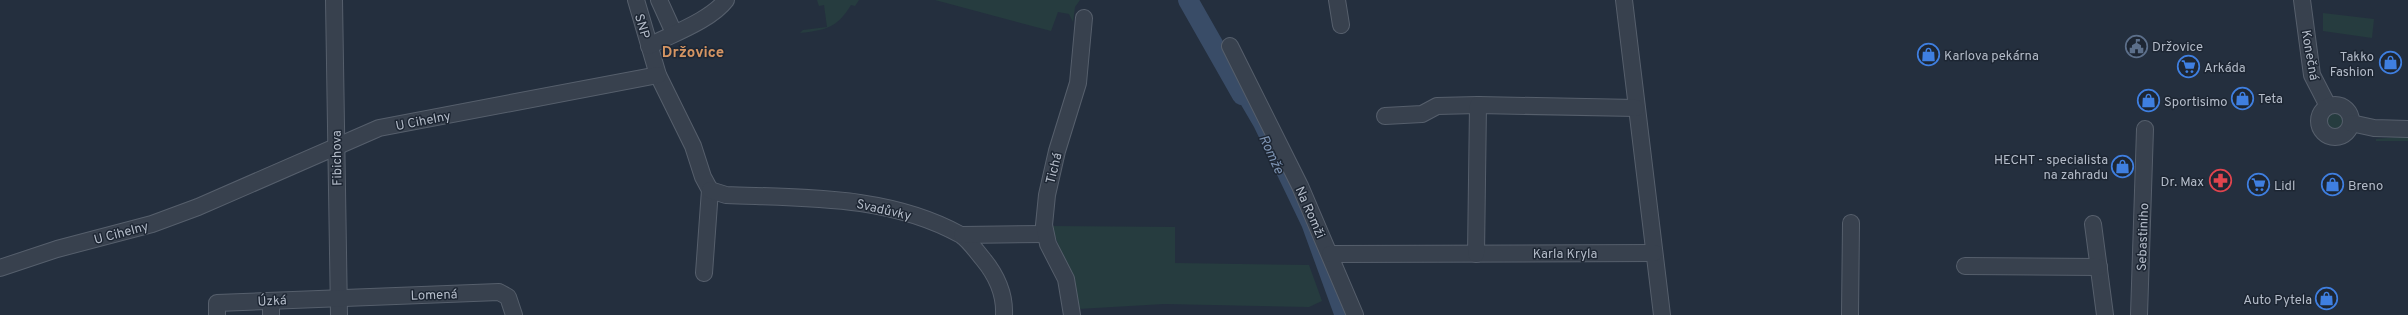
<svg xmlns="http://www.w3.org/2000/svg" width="2408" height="315" font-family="Overpass,sans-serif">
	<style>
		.green { fill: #263c3f }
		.water { fill: #394c67 }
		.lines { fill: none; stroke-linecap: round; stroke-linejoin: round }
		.river { stroke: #394c67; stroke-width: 20 }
		.minor-casing { stroke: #565f6c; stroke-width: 18 }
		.minor { stroke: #38414e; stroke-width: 16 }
		.labels { text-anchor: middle; stroke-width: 3; stroke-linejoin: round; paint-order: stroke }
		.street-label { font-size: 13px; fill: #b4bcc9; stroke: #1d2633 }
		.poi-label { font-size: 13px; fill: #b4bcc9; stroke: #1d2633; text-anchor: start }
		.water-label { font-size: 14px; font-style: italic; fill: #7c92b1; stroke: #1d2633 }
		.quarter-label { font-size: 15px; font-weight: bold; fill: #d59563; stroke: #1d2633 }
	</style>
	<rect width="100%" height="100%" fill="#242f3e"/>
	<g class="green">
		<path d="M817,0H859L855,6L851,5C837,28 826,30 800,33L803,30L827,27L824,5L819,6Z"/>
		<polygon points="935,0 1080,0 1075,7 1073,22 1069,14 1058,12 1051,31"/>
		<polygon points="2323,13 2374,19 2372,38 2323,31"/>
		<circle cx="2335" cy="121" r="8"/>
		<polygon points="2408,136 2408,141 2376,141 2376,139"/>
		<polygon points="1051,226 1175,227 1175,263 1309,265 1322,301 1309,307 1164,304 1078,309 1075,286"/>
	</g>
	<polygon class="water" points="1234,67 1278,150 1347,315 1334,315 1302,227 1254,127 1223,74"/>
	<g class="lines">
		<polyline class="river" points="1188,0 1242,95"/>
		<defs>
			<g id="minor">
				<polyline points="334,0 339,315"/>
				<polyline points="636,0 658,75 693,146 703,177 710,190 704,273"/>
				<polyline points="659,0 674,33"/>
				<polyline points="1337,0 1341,25"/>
				<polyline points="1624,0 1662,315"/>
				<polyline points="2302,0 2312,75 2328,106"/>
				<path d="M649,46C672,34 711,20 726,0"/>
				<polyline points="1230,46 1300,186 1355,315"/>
				<circle cx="2335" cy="121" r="16"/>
				<polyline points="1385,116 1422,114 1437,106 1478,105"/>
				<polyline points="2351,123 2374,128 2408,129"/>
				<path d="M710,190L726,195C805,198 889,195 961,235C969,240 977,252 983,259C997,276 1005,294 1004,315"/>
				<polyline points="2093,224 2105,315"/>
				<polyline points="962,235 1045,234"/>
				<polyline points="1330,254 1654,253"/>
				<polyline points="1476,254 1478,105 1636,108"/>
				<polyline points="1965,266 2099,267"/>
				<polyline points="0,268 57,249 152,224 198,207 379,128 658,75"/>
				<polyline points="217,315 217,303 499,292 508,297 514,315"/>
				<polyline points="271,315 271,301"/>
				<polyline points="1072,315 1066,279 1048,244 1044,225 1047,195 1057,151 1078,83 1084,18"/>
				<polyline points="1850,315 1851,223"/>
				<polyline points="2139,315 2145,129"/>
			</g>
		</defs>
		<use href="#minor" class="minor-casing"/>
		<use href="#minor" class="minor"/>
	</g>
	<defs>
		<symbol id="civic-ring" viewBox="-11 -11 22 22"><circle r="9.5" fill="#1d2633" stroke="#5c6f8a" stroke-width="1.5"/><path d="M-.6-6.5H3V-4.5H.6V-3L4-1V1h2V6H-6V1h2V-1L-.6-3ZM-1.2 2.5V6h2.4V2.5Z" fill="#5c6f8a"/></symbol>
		<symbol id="shop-ring" viewBox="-11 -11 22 22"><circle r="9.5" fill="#1d2633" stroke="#3f7fe0" stroke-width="1.5"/><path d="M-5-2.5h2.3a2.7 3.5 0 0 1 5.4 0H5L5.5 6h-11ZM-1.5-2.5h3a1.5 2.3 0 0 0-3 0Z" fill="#3f7fe0"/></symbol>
		<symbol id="supermarket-ring" viewBox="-11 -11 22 22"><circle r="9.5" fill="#1d2633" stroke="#3f7fe0" stroke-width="1.5"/><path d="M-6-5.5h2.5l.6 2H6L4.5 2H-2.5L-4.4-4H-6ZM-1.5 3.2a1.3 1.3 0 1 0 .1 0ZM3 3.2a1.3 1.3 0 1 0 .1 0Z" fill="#3f7fe0"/></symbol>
		<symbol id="pharmacy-ring" viewBox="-11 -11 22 22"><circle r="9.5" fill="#1d2633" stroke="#e0444e" stroke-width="1.5"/><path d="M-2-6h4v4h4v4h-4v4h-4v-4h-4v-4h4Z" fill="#e0444e"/></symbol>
	</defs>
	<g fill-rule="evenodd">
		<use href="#civic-ring" x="2124" y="34" width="25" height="25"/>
		<use href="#shop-ring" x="1916" y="42" width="25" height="25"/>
		<use href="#shop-ring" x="2378" y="50" width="25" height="25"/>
		<use href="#supermarket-ring" x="2176" y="54" width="25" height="25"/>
		<use href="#shop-ring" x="2230" y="86" width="25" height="25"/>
		<use href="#shop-ring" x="2136" y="88" width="25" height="25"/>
		<use href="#shop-ring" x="2110" y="154" width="25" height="25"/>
		<use href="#pharmacy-ring" x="2208" y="168" width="25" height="25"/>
		<use href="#supermarket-ring" x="2246" y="172" width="25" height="25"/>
		<use href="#shop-ring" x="2320" y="172" width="25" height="25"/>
		<use href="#shop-ring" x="2314" y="286" width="25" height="25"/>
	</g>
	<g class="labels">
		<g class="street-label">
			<text transform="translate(643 26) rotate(74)" y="5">SNP</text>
			<text transform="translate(2311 55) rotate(80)" y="5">Konečná</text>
			<text transform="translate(423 120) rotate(-11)" y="5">U Cihelny</text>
			<text transform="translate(336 158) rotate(-91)" y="5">Fibichova</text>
			<text transform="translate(1053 168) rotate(-76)" y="5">Tichá</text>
			<text transform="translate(884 209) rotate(13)" y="5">Svadůvky</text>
			<text transform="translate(1311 212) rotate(66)" y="5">Na Romži</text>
			<text transform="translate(121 232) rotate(-15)" y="5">U Cihelny</text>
			<text transform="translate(2142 237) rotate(-88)" y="5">Sebastiniho</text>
			<text x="1565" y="258">Karla Kryla</text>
			<text transform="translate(434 294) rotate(-2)" y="5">Lomená</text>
			<text transform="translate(272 300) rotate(-3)" y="5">Úzká</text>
		</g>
		<g class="poi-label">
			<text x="2152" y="51">Držovice</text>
			<text x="1944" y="60">Karlova pekárna</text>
			<text x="2374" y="61" text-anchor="end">Takko<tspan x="2374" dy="15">Fashion</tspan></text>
			<text x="2204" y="72">Arkáda</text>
			<text x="2258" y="103">Teta</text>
			<text x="2164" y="106">Sportisimo</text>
			<text x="2108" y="164" text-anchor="end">HECHT - specialista<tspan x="2108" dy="15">na zahradu</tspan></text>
			<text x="2204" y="186" text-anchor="end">Dr. Max</text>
			<text x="2274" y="190">Lidl</text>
			<text x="2348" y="190">Breno</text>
			<text x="2312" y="304" text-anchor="end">Auto Pytela</text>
		</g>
		<g class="water-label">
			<text transform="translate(1272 154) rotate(65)" y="5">Romže</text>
		</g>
		<g class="quarter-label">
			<text x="693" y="57">Držovice</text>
		</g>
	</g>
</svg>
